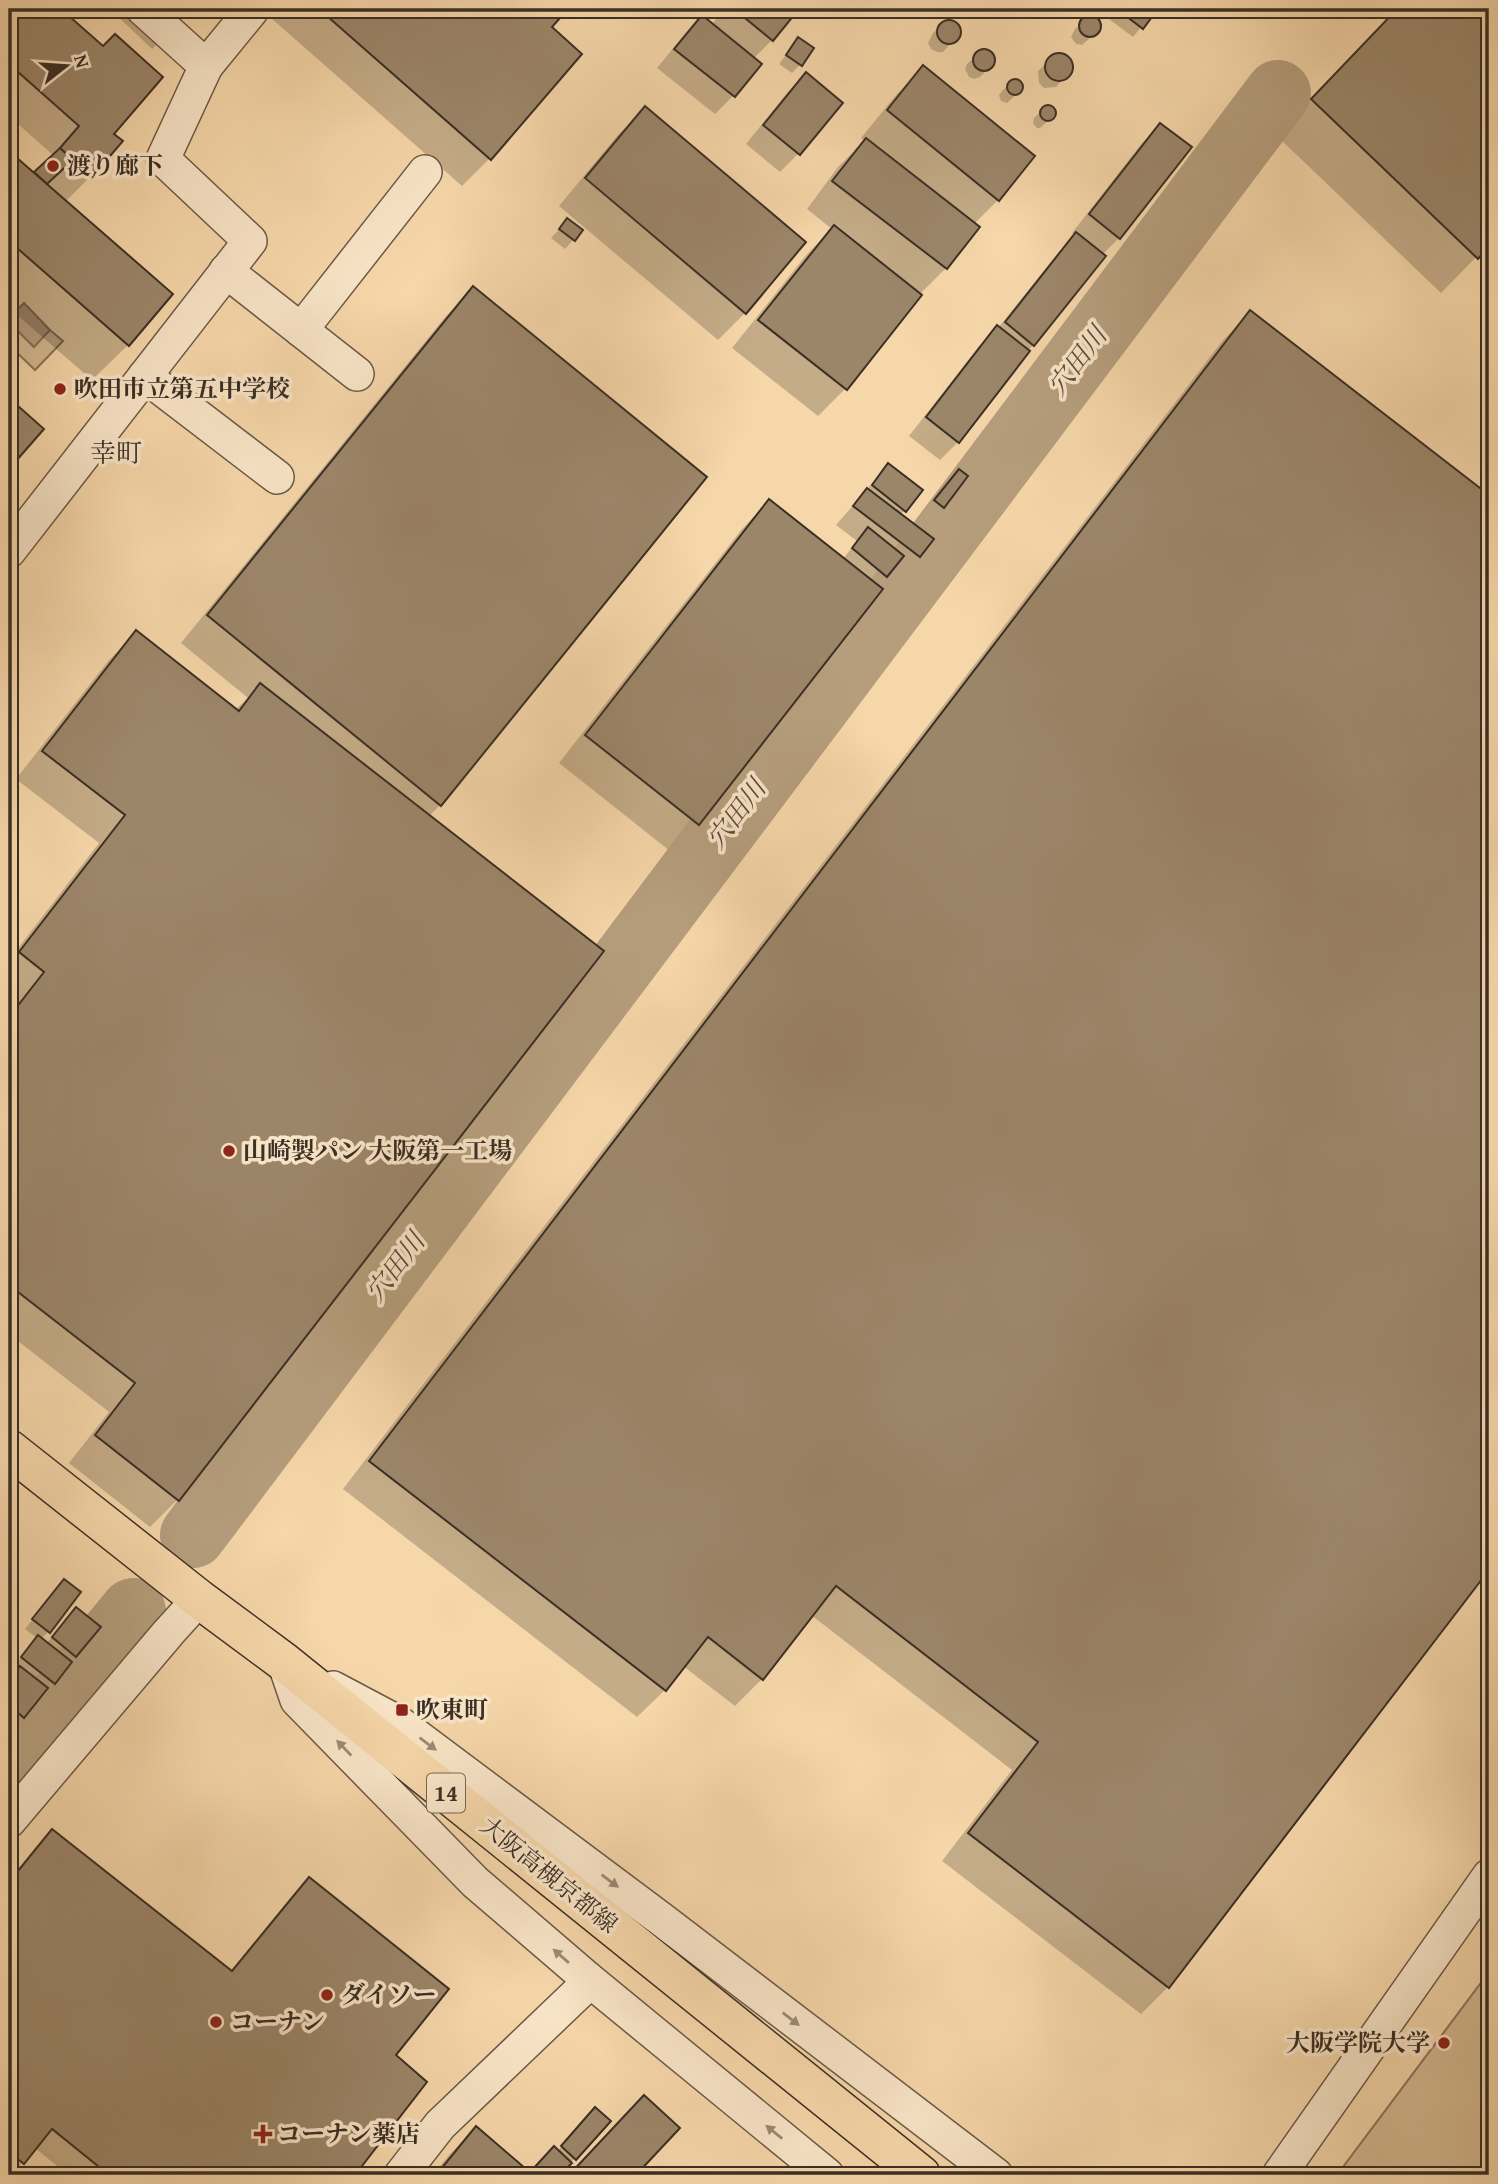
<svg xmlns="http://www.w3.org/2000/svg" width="1498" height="2184" font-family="'Gentium Book Plus','Noto Serif JP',serif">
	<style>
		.green { fill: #d6ba93; stroke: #88745c; stroke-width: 2 }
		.water { fill: #b69e7d; stroke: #85725a; stroke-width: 2 }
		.shadow { fill: #0003 }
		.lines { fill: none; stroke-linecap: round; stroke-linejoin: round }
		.river { stroke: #b69e7d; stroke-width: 66 }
		.building { fill: #9c866a; stroke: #3b2f25; stroke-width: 2 }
		.minor-casing { stroke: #6a5946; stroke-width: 36 }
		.primary-casing { stroke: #3b2f25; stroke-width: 41 }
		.minor { stroke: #f9e5c8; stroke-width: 33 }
		.primary { stroke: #f6d7aa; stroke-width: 38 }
		.oneway { fill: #9a8a76 }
		.poi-dot { fill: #8f2418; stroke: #f9e5c8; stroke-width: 2.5 }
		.labels { text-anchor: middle; stroke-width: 7; stroke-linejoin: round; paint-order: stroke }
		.shield { fill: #f9e5c8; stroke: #746656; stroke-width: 2 }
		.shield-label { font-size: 23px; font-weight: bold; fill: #3b2f25 }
		.poi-label { font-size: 24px; font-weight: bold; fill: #3b2f25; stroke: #f9e5c8; text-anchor: start }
		.street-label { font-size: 24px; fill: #3b2f25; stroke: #f9e5c8 }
		.water-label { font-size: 26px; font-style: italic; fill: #5a4b3b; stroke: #f9e5c8 }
		.neighbourhood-label { font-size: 26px; fill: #3b2f25; stroke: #f9e5c8 }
	</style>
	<rect width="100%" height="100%" fill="#f6d7aa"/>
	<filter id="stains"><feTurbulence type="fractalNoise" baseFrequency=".00286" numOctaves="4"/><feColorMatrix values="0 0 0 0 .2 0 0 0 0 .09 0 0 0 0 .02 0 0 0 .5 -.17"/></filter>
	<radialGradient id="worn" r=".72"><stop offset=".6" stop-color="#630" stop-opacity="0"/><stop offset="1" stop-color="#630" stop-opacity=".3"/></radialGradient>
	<g class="green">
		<polygon points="9,322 33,346 50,330 63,341 35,370 9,345"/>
		<polygon points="1489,1972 1489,2175 1337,2175"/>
	</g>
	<polygon class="water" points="24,303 50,330 34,347 9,322 9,318"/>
	<g class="shadow">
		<polygon points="9,9 58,9 103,48 112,134 91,176 65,202 128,345 92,380 9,308 9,153 34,175 53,155 9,116"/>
		<polygon points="110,9 192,9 152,49"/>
		<polygon points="279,9 565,9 549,28 489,159 462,186 271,18"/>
		<polygon points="725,9 797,9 772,40 753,59 760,64 733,96 715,114 657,68 684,35 702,17 711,25"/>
		<polygon points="1117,9 1153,9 1155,10 1133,37 1109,19"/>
		<polygon points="1397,9 1489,9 1489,244 1441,293 1277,136"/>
		<polygon points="1090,17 1098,20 1100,26 1097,32 1082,45 1076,44 1071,37 1075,29"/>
		<polygon points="949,22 957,27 959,34 943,52 937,52 931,49 928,43 933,33 942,24"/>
		<polygon points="798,39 800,65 792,73 779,64"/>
		<polygon points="982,51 990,54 993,59 989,68 980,77 974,79 969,77 965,69 967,64"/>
		<polygon points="1054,56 1062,56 1068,59 1070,71 1056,87 1044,88 1039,83 1038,71"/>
		<polygon points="924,67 998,200 974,224 977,227 946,268 919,295 845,389 818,416 732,348 807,254 832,229 807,209 838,167 864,141 861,138 896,95"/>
		<polygon points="806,74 840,103 798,154 780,172 746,144 788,92"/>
		<polygon points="1015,80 1021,85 1020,91 1007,103 1001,101 999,95 1002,91"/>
		<polygon points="1047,106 1054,111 1053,116 1040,128 1037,128 1033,124 1034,118"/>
		<polygon points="645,108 745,313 718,340 559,206 618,135"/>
		<polygon points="1161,125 1119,238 1102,255 958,442 940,460 909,436 979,346 998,328 1058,253 1075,235 1072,233 1142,143"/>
		<polygon points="568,220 581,231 565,249 551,238"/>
		<polygon points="473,289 440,805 428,817 177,1500 150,1527 69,1463 109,1412 9,1334 9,1012 18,1000 9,993 9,960 99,843 16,779 109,660 136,633 235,710 248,698 181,643 446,316"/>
		<polygon points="1250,313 1489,498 1489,1568 1168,1987 1141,2014 942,1861 1012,1770 811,1615 762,1679 735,1706 683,1666 665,1690 637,1717 343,1489 1223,340"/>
		<polygon points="888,465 905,510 900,515 919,555 900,574 892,568 876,586 881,589 697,824 670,851 559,763 742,529 769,501 843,559 857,541 836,525"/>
		<polygon points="959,471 943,507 934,515 927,510"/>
		<polygon points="64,1581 48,1632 40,1640 46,1644 76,1609 75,1656 54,1683 45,1692 44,1691 9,1734 9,1680 18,1670 13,1667 37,1638 25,1629"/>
		<polygon points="52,1831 230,1972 291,1897 309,1879 393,2055 425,2083 353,2175 68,2175 35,2148 23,2161 9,2150 9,1880 34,1849"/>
		<polygon points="586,2118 575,2158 558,2175 433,2175 449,2155 476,2128 529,2174 554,2149 557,2152"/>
		<polygon points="9,2154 21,2164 10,2175 9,2175"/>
	</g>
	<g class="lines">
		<g class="river">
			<polyline points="193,1535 1278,93"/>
			<polyline points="9,1762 133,1611"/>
		</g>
	</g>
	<g class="building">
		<polygon points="9,9 61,9 103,46 115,34 163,77 114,134 123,141 92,177 60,148 79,126 9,64"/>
		<polygon points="319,9 568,9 552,27 582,54 491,160"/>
		<polygon points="734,9 799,9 773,41"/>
		<polygon points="1117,9 1156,9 1157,10 1143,29"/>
		<polygon points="1397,9 1489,9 1489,246 1478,259 1311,99"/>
		<circle cx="1090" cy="26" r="11"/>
		<polygon points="702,15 762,64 735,97 674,49"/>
		<circle cx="949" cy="32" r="12"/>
		<polygon points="798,37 814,48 802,66 786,55"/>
		<circle cx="984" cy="60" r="11"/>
		<circle cx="1059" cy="67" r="14"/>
		<polygon points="923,65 1035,156 999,201 887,110"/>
		<polygon points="806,72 843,103 800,155 763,125"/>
		<circle cx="1015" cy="87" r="8"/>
		<circle cx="1048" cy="113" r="8"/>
		<polygon points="645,106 806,242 746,314 585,178"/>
		<polygon points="1160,123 1192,147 1120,239 1089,214"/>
		<polygon points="866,138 980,227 947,269 832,181"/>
		<polygon points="60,148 73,160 47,184 34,172"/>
		<polygon points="9,151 173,294 129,346 9,241"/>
		<polygon points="567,218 583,230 575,241 559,229"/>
		<polygon points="834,225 922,295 847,390 758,320"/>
		<polygon points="1076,232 1106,256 1034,346 1005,322"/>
		<polygon points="473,286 707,477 441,806 207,615"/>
		<polygon points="1250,310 1489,495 1489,1570 1169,1988 968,1833 1038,1742 836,1586 763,1680 708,1637 666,1691 369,1461"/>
		<polygon points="997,325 1030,351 959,443 926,417"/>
		<polygon points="9,398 44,429 9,469"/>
		<polygon points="888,463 923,490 906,512 872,485"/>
		<polygon points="959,469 968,476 944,508 934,500"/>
		<polygon points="867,488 934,539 920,557 853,506"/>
		<polygon points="769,499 883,589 699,825 585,735"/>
		<polygon points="868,527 904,556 887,577 852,548"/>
		<polygon points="136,630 239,711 260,683 604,951 179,1501 95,1435 135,1383 9,1285 9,1017 44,972 19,952 125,815 42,751"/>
		<polygon points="64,1579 81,1592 50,1633 32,1619"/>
		<polygon points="76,1607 101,1627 76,1657 52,1637"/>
		<polygon points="38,1635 72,1662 55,1684 21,1657"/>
		<polygon points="20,1666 48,1688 24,1718 9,1705 9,1691 16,1682 11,1677"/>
		<polygon points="52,1829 232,1971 309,1877 449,1989 396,2055 427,2082 355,2175 109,2175 52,2129 24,2164 9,2152 9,1882"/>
		<polygon points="644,2095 680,2128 636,2175 569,2175"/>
		<polygon points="595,2107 611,2121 576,2160 561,2146"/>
		<polygon points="476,2126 533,2175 436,2175"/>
		<polygon points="554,2146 572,2163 560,2175 540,2175 533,2169"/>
	</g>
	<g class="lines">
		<defs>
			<g id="minor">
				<polyline points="206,66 251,11"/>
				<polyline points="226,271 357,374"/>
				<polyline points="301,330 425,172"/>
				<polyline points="145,376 277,477"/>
				<polyline points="9,551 250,241 163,159 206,66 143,9"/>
				<polyline points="284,1662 297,1700 475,1882 588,1979 827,2175"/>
				<polyline points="333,1688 399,1723 661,1919 996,2175"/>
				<polyline points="9,1821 169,1632 199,1599"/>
				<polyline points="401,2175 440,2125 580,1991 588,1979"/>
				<polyline points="1279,2175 1489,1876"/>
			</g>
			<polyline id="primary" points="9,1449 199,1599 284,1662 921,2175"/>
		</defs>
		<use href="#minor" class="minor-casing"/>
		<use href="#primary" class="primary-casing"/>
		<use href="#minor" class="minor"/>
		<use href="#primary" class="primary"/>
	</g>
	<defs><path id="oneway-solid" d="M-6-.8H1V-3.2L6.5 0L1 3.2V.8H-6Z" transform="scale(1.75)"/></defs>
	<g class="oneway">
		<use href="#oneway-solid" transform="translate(428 1744) rotate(37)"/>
		<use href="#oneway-solid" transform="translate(344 1748) rotate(-134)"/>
		<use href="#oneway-solid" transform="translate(610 1881) rotate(37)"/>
		<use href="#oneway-solid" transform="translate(561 1956) rotate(-139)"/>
		<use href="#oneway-solid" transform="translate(791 2019) rotate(38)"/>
		<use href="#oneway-solid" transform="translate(774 2132) rotate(-141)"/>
	</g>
	<g class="poi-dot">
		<circle cx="53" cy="166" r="7"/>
		<circle cx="60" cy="389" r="7"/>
		<circle cx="229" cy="1151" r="7"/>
		<rect x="395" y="1703" width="14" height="14" rx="3.5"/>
		<circle cx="327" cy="1995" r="7"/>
		<circle cx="216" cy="2022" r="7"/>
		<circle cx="1444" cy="2043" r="7"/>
		<path d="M259.5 2123.5h7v7h7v7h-7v7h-7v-7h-7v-7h7z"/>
	</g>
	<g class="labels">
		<rect class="shield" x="427" y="1773.5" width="38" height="39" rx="5"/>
		<g class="shield-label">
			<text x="446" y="1801">14</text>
		</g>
		<g class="poi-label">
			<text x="67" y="174">渡り廊下</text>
			<text x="74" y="397">吹田市立第五中学校</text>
			<text x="243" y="1159">山崎製パン 大阪第一工場</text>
			<text x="416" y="1718">吹東町</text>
			<text x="341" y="2003">ダイソー</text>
			<text x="230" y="2030">コーナン</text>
			<text x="1430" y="2051" text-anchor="end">大阪学院大学</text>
			<text x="277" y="2142">コーナン薬店</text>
		</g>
		<g class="street-label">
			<text transform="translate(549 1875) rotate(39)" y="8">大阪高槻京都線</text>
		</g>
		<g class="water-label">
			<text transform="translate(1077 361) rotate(-53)" y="9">穴田川</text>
			<text transform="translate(736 814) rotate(-53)" y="9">穴田川</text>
			<text transform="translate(395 1267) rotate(-53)" y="9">穴田川</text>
		</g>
		<g class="neighbourhood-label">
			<text x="116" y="462">幸町</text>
		</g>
	</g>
	<rect width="1498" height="2184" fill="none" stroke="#f6d7aa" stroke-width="35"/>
	<rect x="10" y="10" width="1477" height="2163" fill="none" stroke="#3b2f25" stroke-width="3.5"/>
	<rect x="18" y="18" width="1463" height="2149" fill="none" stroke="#3b2f25" stroke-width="2"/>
	<g transform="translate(66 66) rotate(73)" stroke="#f9e5c8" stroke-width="5" paint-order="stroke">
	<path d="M0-5L12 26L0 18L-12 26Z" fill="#3b2f25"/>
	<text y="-10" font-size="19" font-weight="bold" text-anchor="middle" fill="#3b2f25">N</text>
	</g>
	<rect width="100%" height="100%" filter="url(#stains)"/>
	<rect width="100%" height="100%" fill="url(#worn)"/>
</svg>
